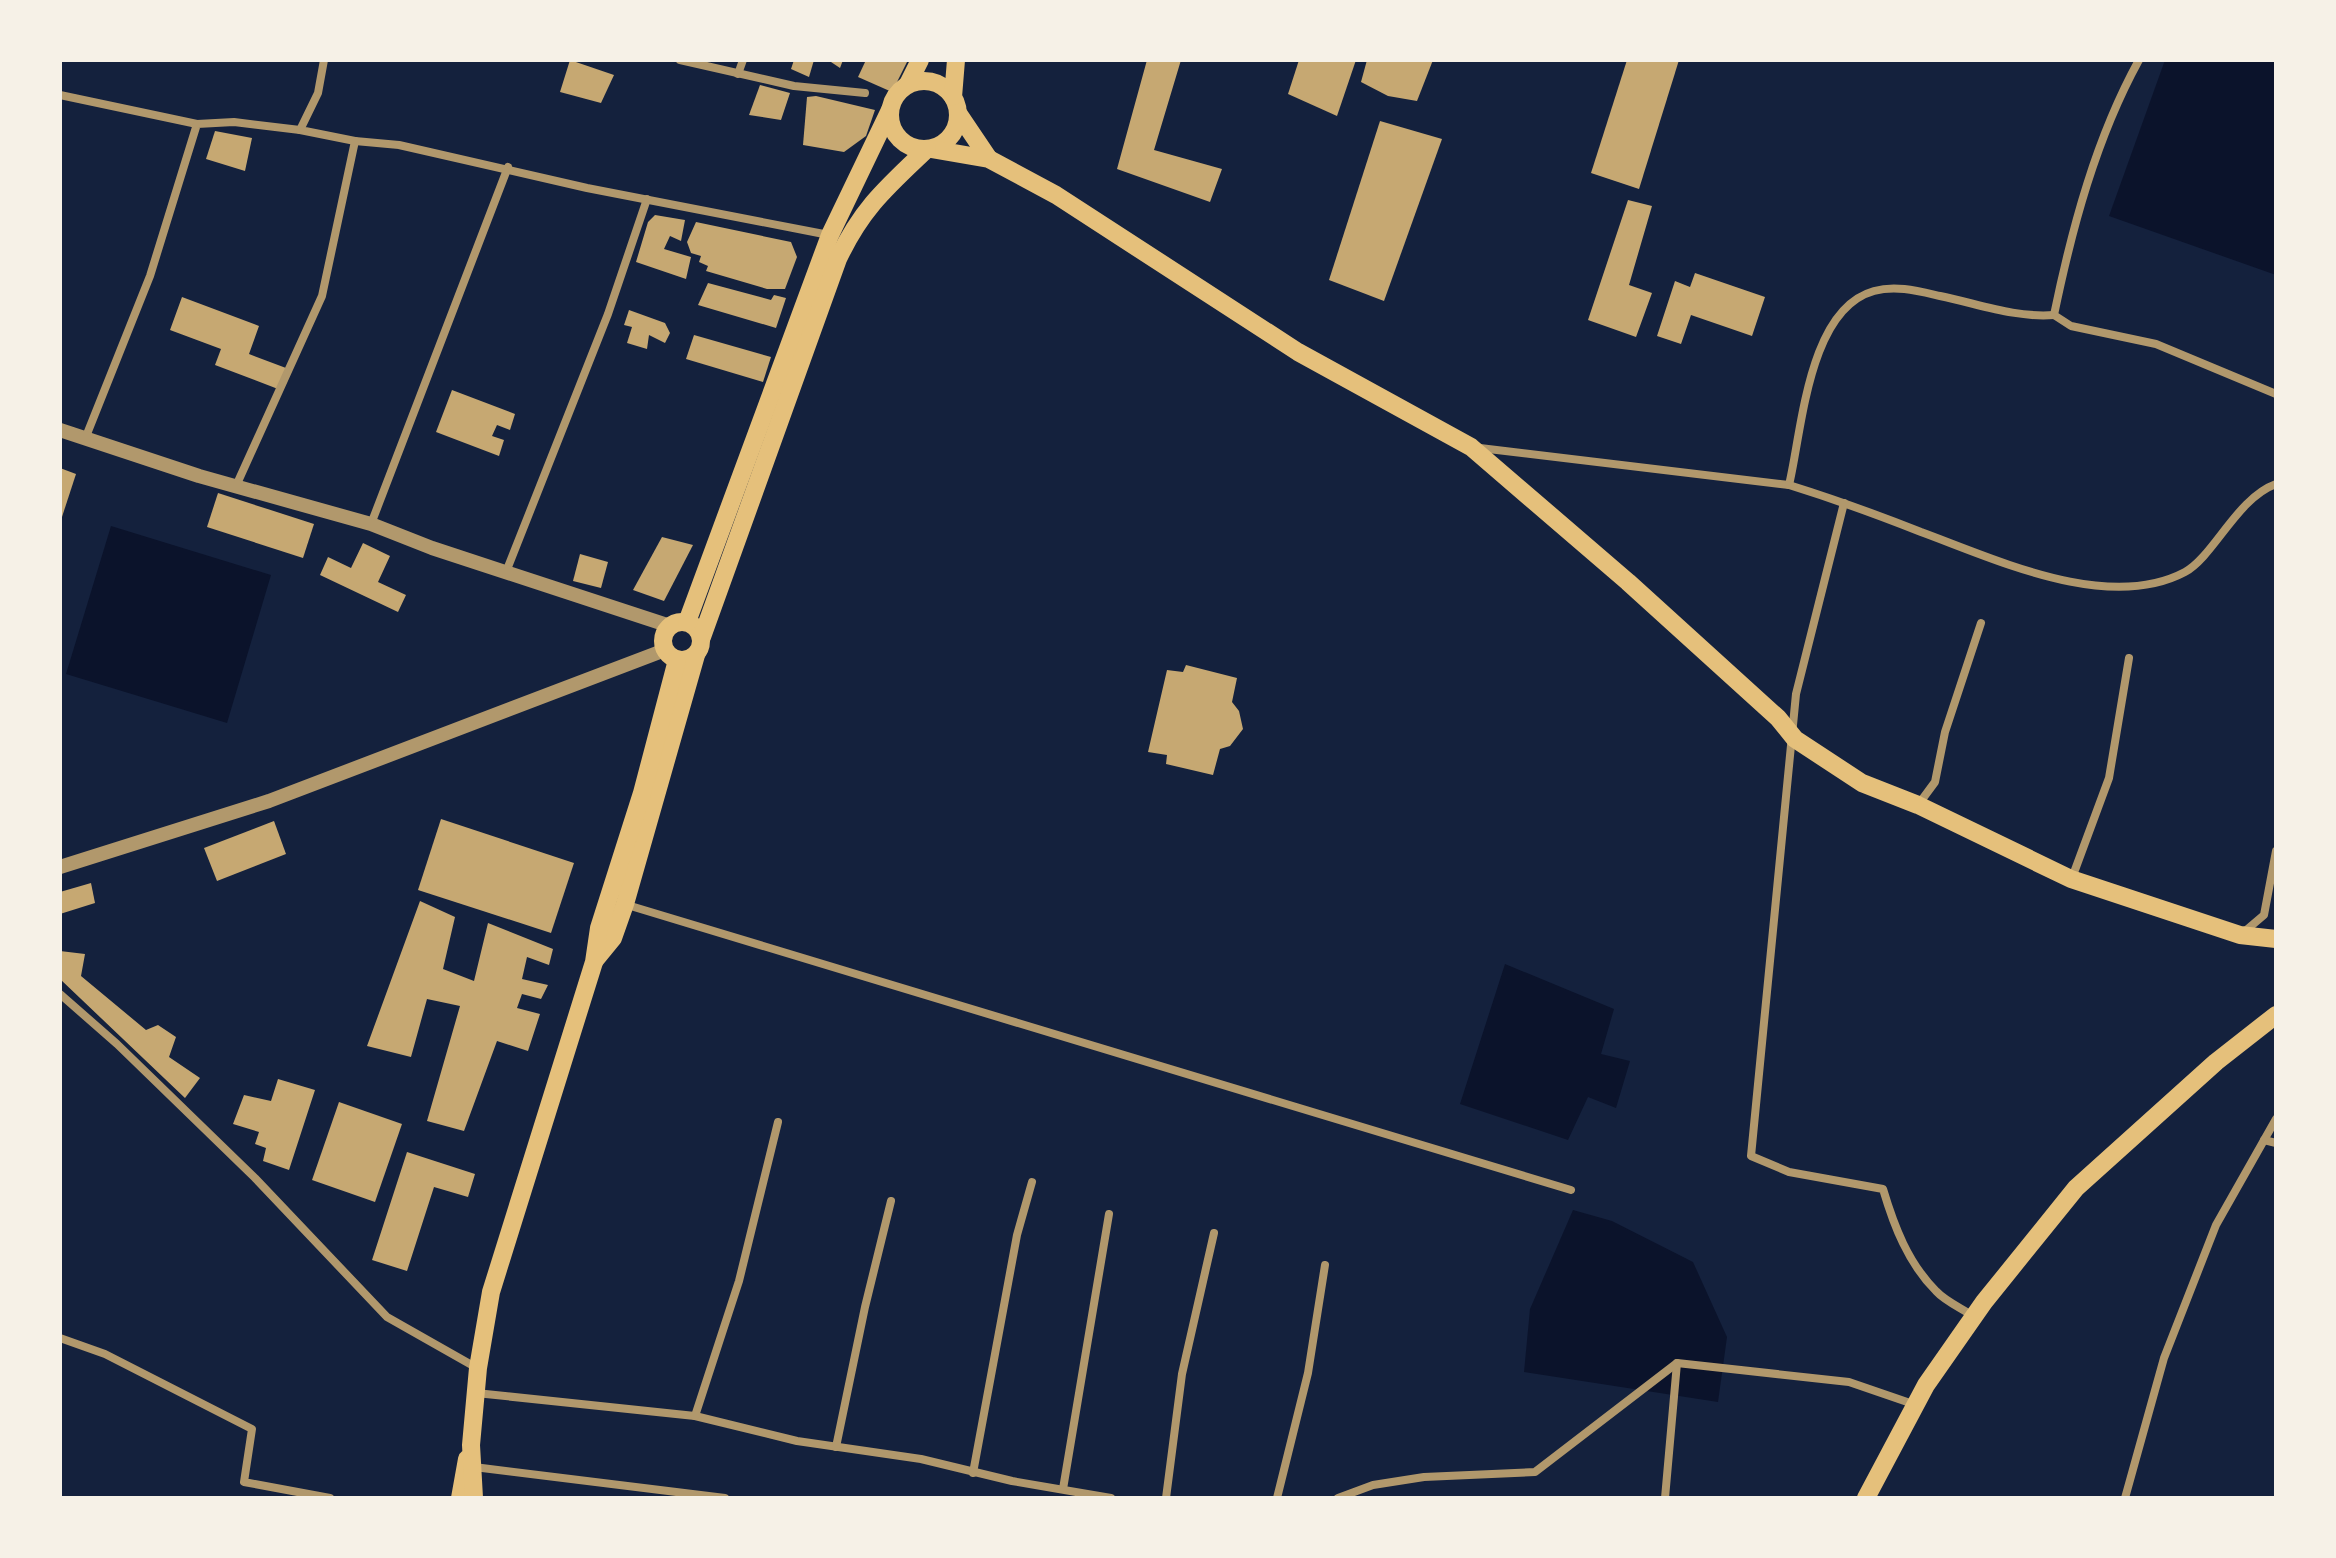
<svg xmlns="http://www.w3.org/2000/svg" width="2336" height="1558" font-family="Spectral,serif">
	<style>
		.water { fill: #0b132b }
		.building { fill: #c6a872 }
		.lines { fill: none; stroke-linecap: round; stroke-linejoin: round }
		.minor { stroke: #b1986c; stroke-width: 8 }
		.tertiary { stroke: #b1986c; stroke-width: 14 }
		.primary { stroke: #e5c07b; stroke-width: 18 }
	</style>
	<rect width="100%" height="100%" fill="#14213d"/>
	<g class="water">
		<polygon points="2165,60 2276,60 2276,275 2109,216"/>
		<polygon points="111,526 271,575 227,723 66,674"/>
		<polygon points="1505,964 1614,1009 1601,1054 1630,1061 1616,1108 1588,1097 1568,1140 1460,1104"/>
		<polygon points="1573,1210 1612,1221 1693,1262 1727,1337 1718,1402 1524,1372 1530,1309"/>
	</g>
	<g class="building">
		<polygon points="570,60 614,75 601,103 560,92"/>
		<polygon points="794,60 814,60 809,77 791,69"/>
		<polygon points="828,60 843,60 840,68"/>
		<polygon points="866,60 908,60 892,92 858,77"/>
		<polygon points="1147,60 1181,60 1154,150 1222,169 1210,202 1117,169"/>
		<polygon points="1299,60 1356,60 1337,116 1288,94"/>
		<polygon points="1367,60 1433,60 1417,101 1388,96 1361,82"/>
		<polygon points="1627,60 1679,60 1639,189 1591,173"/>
		<polygon points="760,85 790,93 781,120 749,115"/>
		<polygon points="816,96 875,110 866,136 844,152 803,145 807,97"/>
		<polygon points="1380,121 1442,139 1384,301 1329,280"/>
		<polygon points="215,131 252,138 245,171 206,159"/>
		<polygon points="1628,200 1652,206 1629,285 1652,293 1636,337 1588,320"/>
		<polygon points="655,215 685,220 681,241 670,236 664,249 691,257 686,279 636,262 648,222"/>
		<polygon points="696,222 791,242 797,257 785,289 767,289 706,271 708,266 699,262 701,256 691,253 687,242"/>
		<polygon points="1695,273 1765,297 1752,336 1691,315 1681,344 1657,336 1675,281 1690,287"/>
		<polygon points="708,283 771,300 774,295 786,298 776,328 698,305"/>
		<polygon points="182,297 259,326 249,354 286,368 278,389 215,365 221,349 170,330"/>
		<polygon points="629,310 665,323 670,333 665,343 649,335 647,349 627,343 632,327 624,325"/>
		<polygon points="694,335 771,357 763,382 686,359"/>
		<polygon points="452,390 515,414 510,430 497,425 492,436 504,440 499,456 436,432"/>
		<polygon points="60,468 76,474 61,520 60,520"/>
		<polygon points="218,493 314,524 303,558 207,527"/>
		<polygon points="662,537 693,545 664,601 633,590"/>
		<polygon points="363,543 390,556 378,582 406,595 398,612 320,575 328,557 351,568"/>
		<polygon points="580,554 608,562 601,588 573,581"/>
		<polygon points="1186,665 1237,678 1232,702 1239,711 1243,729 1230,746 1220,749 1213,775 1166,764 1167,755 1148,752 1167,670 1183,672"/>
		<polygon points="441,819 574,863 551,933 418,890"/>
		<polygon points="274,821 286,854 217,881 204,848"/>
		<polygon points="91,883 95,903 60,914 60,892"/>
		<polygon points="420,901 455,917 443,969 474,981 488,923 553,949 549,965 527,957 522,979 548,985 541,999 522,994 517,1008 540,1014 528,1051 497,1041 464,1131 427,1121 460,1006 427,999 411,1057 367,1046"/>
		<polygon points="60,951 85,954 81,976 146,1030 158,1025 176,1037 169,1057 200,1078 185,1098 60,979"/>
		<polygon points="278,1079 315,1090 289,1170 263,1161 266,1148 255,1144 259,1132 233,1124 244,1095 271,1101"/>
		<polygon points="339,1102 402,1124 375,1202 312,1180"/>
		<polygon points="407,1152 475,1174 468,1197 434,1187 407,1271 372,1260"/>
	</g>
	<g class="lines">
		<g class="minor">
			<polyline points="680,60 794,86 865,93"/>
			<path d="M2139,60C2096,138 2072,228 2054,315L2071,326L2156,344L2276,394"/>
			<polyline points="738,74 743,60"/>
			<polyline points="60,95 197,124"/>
			<polyline points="355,141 399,145 587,188 829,235"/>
			<polyline points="85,439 150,276 197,124 234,122 300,130"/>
			<path d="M1480,448L1789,485C1802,431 1808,309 1874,291C1896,285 1918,291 1940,296C1979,304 2015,318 2054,315"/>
			<path d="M1789,485C1834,499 1878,515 1921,532C1995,559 2108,613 2185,572C2214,556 2237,498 2276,484"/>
			<polyline points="236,486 322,296 355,141 300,130 318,93 324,60"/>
			<path d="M1844,503L1796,694L1751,1156L1789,1172L1883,1189C1894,1226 1908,1263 1936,1291C1945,1301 1961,1308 1973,1316"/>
			<polyline points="371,524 508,167"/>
			<polyline points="506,572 608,314 647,199"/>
			<polyline points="1918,805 1935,782 1945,732 1981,623"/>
			<polyline points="2072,878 2109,778 2129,658"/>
			<polyline points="624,904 1571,1190"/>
			<polyline points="2244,932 2264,915 2276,851"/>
			<polyline points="60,994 117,1044 255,1178 387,1317 477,1368"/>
			<polyline points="2264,1140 2276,1143"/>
			<polyline points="60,1338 105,1354 252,1429 244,1482 330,1498"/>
			<polyline points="476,1393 695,1416 797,1441 921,1459 1012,1481 1111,1498"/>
			<polyline points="695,1416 739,1281 778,1122"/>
			<polyline points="836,1447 865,1307 891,1201"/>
			<polyline points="474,1467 725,1498"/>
			<polyline points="973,1473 1017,1235 1032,1182"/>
			<polyline points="1063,1489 1109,1214"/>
			<polyline points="1166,1498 1182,1374 1214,1233"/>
			<polyline points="1277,1498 1308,1373 1325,1265"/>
			<polyline points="1338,1498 1373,1485 1424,1477 1535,1472 1677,1363 1849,1382 1916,1405"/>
			<polyline points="1665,1498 1677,1363"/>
			<polyline points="2125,1498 2164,1358 2216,1225 2276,1119"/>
		</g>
		<g class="tertiary">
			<polyline points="60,430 199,476 371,524 432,548 670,626"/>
			<polyline points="60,867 269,801 665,650"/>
		</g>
		<g class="primary">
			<circle cx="924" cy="115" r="34"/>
			<polyline points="908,84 920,60"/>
			<polyline points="953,97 956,60"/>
			<polyline points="958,113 989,159"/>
			<polyline points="931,149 989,159 1056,195 1298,352 1471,447 1628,582 1778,718 1795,739 1862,783 1918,805 2071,879 2240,935 2276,939"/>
			<circle cx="682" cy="641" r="19"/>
			<polyline points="687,622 830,235 890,110"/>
			<path d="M702,637L838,259C862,208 887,187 927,149"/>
			<polyline points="595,960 613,938 625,904 696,655"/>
			<polyline points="460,1498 467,1459"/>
			<polyline points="474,1498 471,1445 478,1368 491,1292 594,962 599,928 642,793 677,660"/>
			<polyline points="1866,1498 1926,1385 1984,1302 2076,1188 2216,1062 2276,1015"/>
		</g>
	</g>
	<rect width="2336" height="1558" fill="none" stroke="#f6f1e7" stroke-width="124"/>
</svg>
